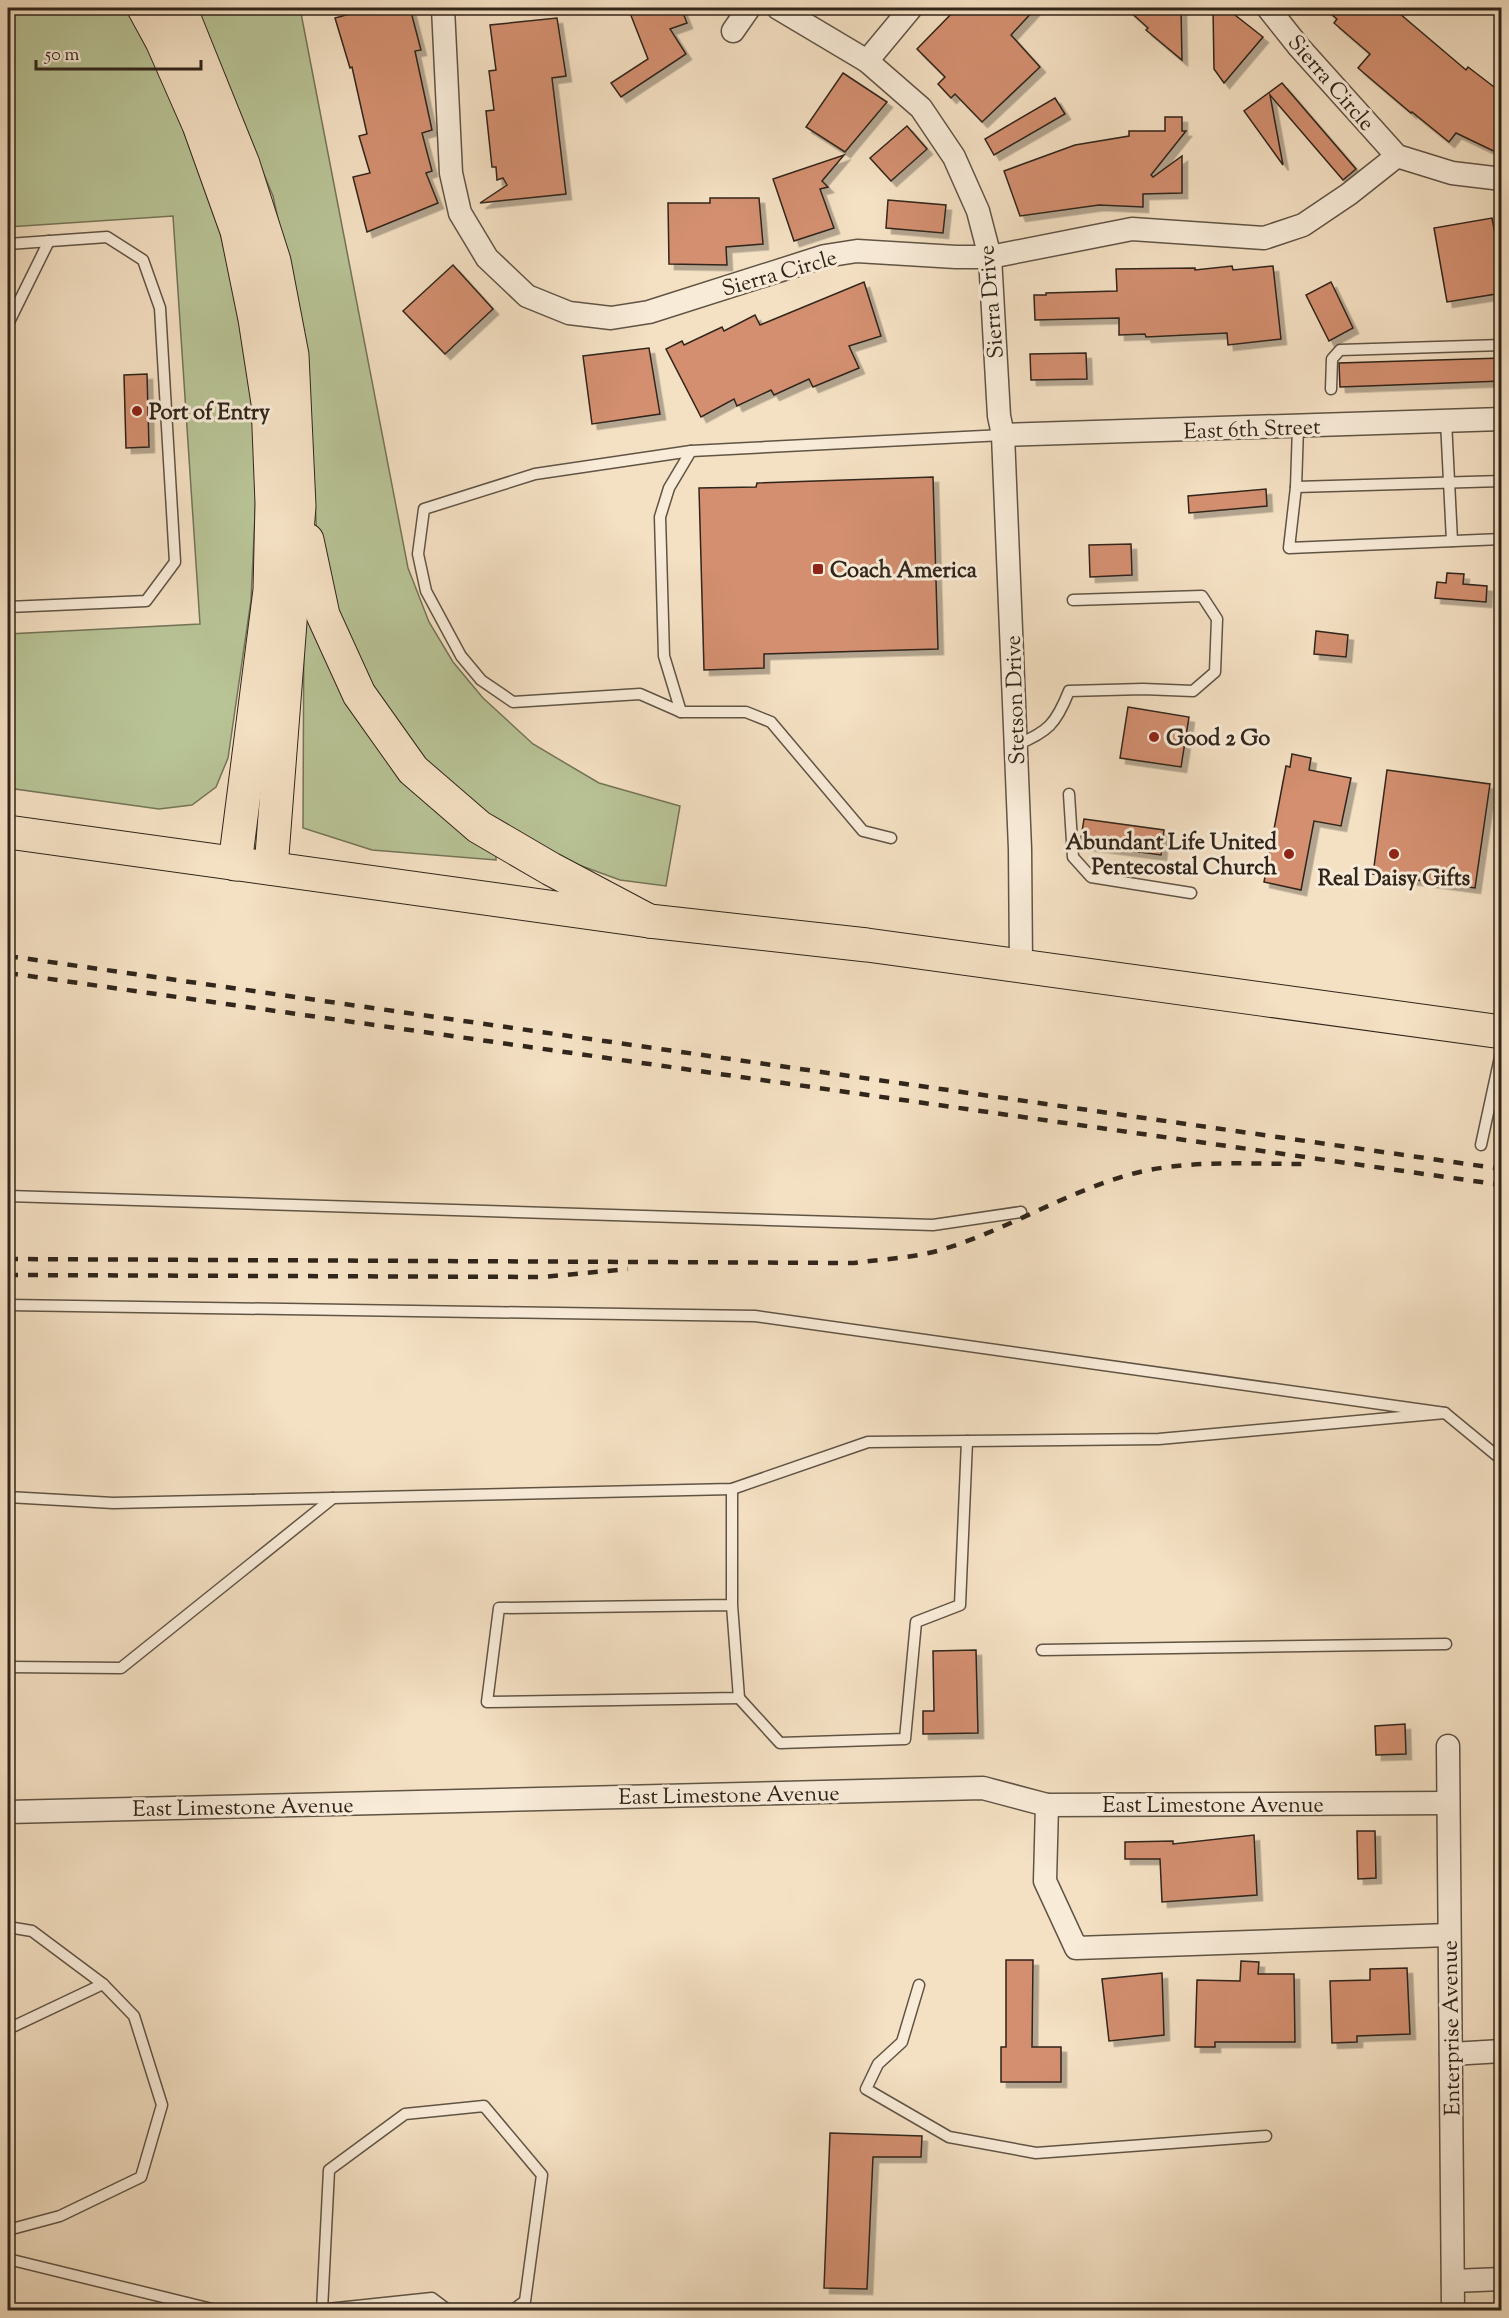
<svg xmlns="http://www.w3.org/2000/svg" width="1509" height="2318" font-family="'Sorts Mill Goudy',serif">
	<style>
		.green { fill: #b8c396; stroke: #747458; stroke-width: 1.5 }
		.building { fill: #d38f6f; stroke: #30251b; stroke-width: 1.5; filter: url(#shadow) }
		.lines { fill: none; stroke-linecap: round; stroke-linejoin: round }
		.service-casing { stroke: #615445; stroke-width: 13 }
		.minor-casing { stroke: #615445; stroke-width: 25 }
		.primary-casing { stroke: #30251b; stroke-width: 35 }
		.motorway-casing { stroke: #30251b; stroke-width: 35 }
		.service { stroke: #f8ebd8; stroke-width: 10 }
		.minor { stroke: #f8ebd8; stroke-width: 22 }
		.primary { stroke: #f4e0c3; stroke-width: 33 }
		.motorway { stroke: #f4e0c3; stroke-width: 33 }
		.rail { stroke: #30251b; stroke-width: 4.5; stroke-dasharray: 10 10; stroke-linecap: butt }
		.poi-dot { fill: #8f2418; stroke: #f8ebd8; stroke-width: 2 }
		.labels { text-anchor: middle; stroke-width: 6; stroke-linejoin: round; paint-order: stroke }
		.street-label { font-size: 22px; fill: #30251b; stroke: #f8ebd8 }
		.poi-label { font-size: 22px; font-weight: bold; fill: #30251b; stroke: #f8ebd8; text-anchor: start }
	</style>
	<defs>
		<filter id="shadow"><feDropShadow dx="5.5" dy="5.5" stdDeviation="0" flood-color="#0004"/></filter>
	</defs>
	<rect width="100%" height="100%" fill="#f4e0c3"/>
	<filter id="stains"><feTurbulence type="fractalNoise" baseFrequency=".00333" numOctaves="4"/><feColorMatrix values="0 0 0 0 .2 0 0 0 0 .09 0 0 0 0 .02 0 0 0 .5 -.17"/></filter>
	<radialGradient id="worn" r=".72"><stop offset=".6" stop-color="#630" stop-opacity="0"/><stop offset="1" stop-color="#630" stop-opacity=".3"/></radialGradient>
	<g class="green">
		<polygon points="8,8 128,8 146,39 185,130 213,204 234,288 252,382 256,494 251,600 228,758 216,787 192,805 159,809 8,788 8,634 200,624 173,216 8,227"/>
		<polygon points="194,8 300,8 408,568 429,622 453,662 483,698 533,744 599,783 680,806 666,886 620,880 557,857 489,817 424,762 368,689 332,610 317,541 308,357 273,196"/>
		<polygon points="304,592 326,659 496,852 496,860 372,850 303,828"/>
	</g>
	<g class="building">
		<polygon points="371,8 410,8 421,50 415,51 432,130 422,133 432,171 426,173 438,203 367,232 353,177 370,173 359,136 367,134 352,67 350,68 335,18"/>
		<polygon points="645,8 681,8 687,23 670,29 686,54 621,97 611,83 648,59 630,13"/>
		<polygon points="957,8 1036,8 1011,35 1040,67 982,122 955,94 951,98 938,84 945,77 917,49"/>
		<polygon points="1126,8 1181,8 1182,60 1146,30 1148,28"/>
		<polygon points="1213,8 1226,8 1263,37 1224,83 1214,69"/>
		<polygon points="1324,8 1393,8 1466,70 1468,67 1502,93 1502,155 1456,133 1449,142 1412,112 1411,113 1358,68 1370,54 1334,23 1337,19"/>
		<polygon points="557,18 566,76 552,78 566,194 480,203 507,185 503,178 497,180 496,167 492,167 486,111 494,110 489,71 496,70 490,25"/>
		<polygon points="843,73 887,102 845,152 806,127"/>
		<polygon points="1282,83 1356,169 1343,180 1270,95 1283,165 1244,111"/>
		<polygon points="1055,98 1065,114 994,155 985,139"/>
		<polygon points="1165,117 1182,117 1182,131 1186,131 1151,175 1153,177 1182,156 1182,193 1143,194 1143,207 1099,205 1020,216 1004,171 1075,145 1129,136 1129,131 1165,131"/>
		<polygon points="907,126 927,149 891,181 870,158"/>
		<polygon points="844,155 822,181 828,187 820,189 834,228 794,241 773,179"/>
		<polygon points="710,198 759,198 763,244 726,247 727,265 669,264 668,203 710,203"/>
		<polygon points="888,200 946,205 943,233 886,228"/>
		<polygon points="1492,218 1502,271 1502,293 1447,302 1434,228"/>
		<polygon points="453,265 493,309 445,354 403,311"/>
		<polygon points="1232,266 1233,270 1273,266 1281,339 1228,345 1227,333 1146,337 1145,334 1119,335 1119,318 1035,320 1034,295 1046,295 1046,293 1117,291 1116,269 1195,268 1195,270"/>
		<polygon points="864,282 881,336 849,346 859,368 813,387 809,379 774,395 771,390 737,406 734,399 701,417 666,349 682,341 684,345 722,327 724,331 755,315 760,325"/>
		<polygon points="1331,282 1353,328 1329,341 1306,295"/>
		<polygon points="649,348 660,414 592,424 583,356"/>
		<polygon points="1086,353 1087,379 1031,380 1030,354"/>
		<polygon points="1502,358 1502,381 1340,387 1339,363"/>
		<polygon points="147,374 149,447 126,448 124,375"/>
		<polygon points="933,477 938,649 764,654 764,668 704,670 699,488 756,487 757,483"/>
		<polygon points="1266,489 1267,506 1189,513 1188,496"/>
		<polygon points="1131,544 1132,575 1090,577 1089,545"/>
		<polygon points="1447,573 1464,574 1463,584 1487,586 1486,602 1435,598 1437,582 1446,583"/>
		<polygon points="1316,631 1348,635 1346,657 1314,654"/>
		<polygon points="1128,707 1189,717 1181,767 1120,758"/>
		<polygon points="1292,754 1311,758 1309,770 1351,778 1341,826 1314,821 1301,890 1264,882 1286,766 1290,767"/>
		<polygon points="1387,770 1490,784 1475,888 1373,874"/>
		<polygon points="1084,819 1164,830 1161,855 1080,844"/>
		<polygon points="976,1650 978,1733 923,1734 923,1711 934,1711 933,1651"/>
		<polygon points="1405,1724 1406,1754 1376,1755 1375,1726"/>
		<polygon points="1357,1831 1375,1831 1376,1878 1358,1879"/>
		<polygon points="1254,1835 1257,1895 1162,1902 1160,1859 1125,1859 1125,1842 1173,1841 1173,1844"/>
		<polygon points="1006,1960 1033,1960 1032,2047 1061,2047 1061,2082 1001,2082 1001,2047 1006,2047"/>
		<polygon points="1241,1961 1259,1962 1258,1974 1294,1974 1295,2042 1215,2042 1215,2047 1195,2047 1197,1980 1240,1981"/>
		<polygon points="1407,1968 1410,2034 1357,2036 1357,2042 1332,2043 1330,1981 1370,1980 1370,1969"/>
		<polygon points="1162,1973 1164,2035 1109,2041 1102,1979"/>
		<polygon points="830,2133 922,2136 921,2157 873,2157 867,2289 824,2288"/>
	</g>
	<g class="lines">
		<defs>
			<g id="service">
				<polyline points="8,244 107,237 143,260 160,308 175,562 146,601 8,607"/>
				<polyline points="8,324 49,241"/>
				<polyline points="1331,389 1332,359 1340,350 1502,345"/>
				<polyline points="1446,421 1452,541"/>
				<polyline points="1298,427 1296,487 1289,548 1502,539"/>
				<polyline points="691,451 669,488 660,517 664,656 681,712 746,712 771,722 863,831 891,838"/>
				<polyline points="1296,487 1502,481"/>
				<polyline points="681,712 640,694 513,702 481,680 461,656 426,591 418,554 424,509 535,474 691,451 1003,435"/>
				<path d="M1016,745C1048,732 1056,724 1069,691L1143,689L1193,691L1215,672L1217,619L1202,596L1073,600"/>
				<polyline points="1069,794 1073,857 1091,877 1191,893"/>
				<polyline points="1481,1145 1502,1048"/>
				<polyline points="8,1196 933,1225 1021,1212"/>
				<polyline points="8,1305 755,1316 1445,1413 1159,1439 868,1442 732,1489 113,1503 8,1497"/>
				<polyline points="1445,1413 1502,1460"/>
				<polyline points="732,1605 499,1608 487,1702 739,1698 732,1605 732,1489"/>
				<polyline points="1042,1650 1446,1644"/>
				<polyline points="8,1667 121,1668 333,1498"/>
				<polyline points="739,1698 780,1743 905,1739 916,1622 960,1605 967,1441"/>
				<polyline points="8,1927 32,1931 103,1984 134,2016 162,2105 141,2177 60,2216 8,2230"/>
				<polyline points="919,1985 902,2042 878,2064 866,2089 949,2137 1036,2153 1266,2136"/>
				<polyline points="8,2029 103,1984"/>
				<polyline points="8,2259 216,2310"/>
				<polyline points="318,2310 432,2298 448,2310"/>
				<polyline points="322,2310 329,2170 405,2114 484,2106 542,2175 525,2301 513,2310"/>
			</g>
			<g id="minor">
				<polyline points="443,8 451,173 460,213 487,258 527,296 569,313 611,318 649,312 825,256 857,251 956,257 990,257 1132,229 1264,238 1303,225 1349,194 1397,156"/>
				<polyline points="778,8 867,61 921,108 954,157 978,211 990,257 999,416 1003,435 1020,849 1021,966"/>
				<polyline points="1268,8 1299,47 1397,156 1452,173 1502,179"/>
				<polyline points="733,31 749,8"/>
				<polyline points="867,61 911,8"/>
				<polyline points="1003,435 1502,419"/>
				<polyline points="1448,1746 1453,2310"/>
				<polyline points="1047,1805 1045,1881 1076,1948 1449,1935"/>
				<polyline points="8,1812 983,1788 1047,1805 1448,1803"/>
				<polyline points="1451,2054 1502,2051"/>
				<polyline points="1453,2281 1502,2279"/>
			</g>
			<polyline id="primary" points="8,832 649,921 867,945 1502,1032"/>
			<g id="motorway">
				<polyline points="144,8 162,41 199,125 237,231 255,319 268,403 272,503 270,590 235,864"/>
				<polyline points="180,8 243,164 274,261 292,355 299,506 271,868"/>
				<polyline points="307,540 323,615 359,694 413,770 479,827 551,869 649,921"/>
			</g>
		</defs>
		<use href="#service" class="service-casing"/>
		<use href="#minor" class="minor-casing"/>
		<use href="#primary" class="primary-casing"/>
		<use href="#motorway" class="motorway-casing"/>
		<use href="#service" class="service"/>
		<use href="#minor" class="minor"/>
		<use href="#primary" class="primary"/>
		<use href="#motorway" class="motorway"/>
		<g class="rail">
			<polyline points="8,956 1502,1169"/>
			<polyline points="8,973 1502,1185"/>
			<path d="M8,1259L854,1263C883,1259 915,1258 944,1249C1006,1230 1063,1194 1125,1176C1181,1159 1244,1164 1302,1164"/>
			<polyline points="8,1275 543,1277 628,1269"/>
		</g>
	</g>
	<g class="poi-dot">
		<circle cx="137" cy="411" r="6"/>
		<rect x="812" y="563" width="12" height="12" rx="3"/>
		<circle cx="1154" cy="737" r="6"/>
		<circle cx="1289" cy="854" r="6"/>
		<circle cx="1394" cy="854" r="6"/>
	</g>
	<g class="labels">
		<g class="street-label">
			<text transform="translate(1332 82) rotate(49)" y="8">Sierra Circle</text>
			<text transform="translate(779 272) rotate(-16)" y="8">Sierra Circle</text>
			<text transform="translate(990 302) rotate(-95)" y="8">Sierra Drive</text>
			<text transform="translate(1252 428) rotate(-2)" y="8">East 6th Street</text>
			<text transform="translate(1014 700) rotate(-92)" y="8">Stetson Drive</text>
			<text transform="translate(729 1794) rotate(-1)" y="8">East Limestone Avenue</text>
			<text x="1213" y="1812">East Limestone Avenue</text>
			<text transform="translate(243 1806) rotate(-1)" y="8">East Limestone Avenue</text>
			<text transform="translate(1450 2028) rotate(-91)" y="8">Enterprise Avenue</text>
		</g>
		<g class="poi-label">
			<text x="149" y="419">Port of Entry</text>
			<text x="830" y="577">Coach America</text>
			<text x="1166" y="745">Good 2 Go</text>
			<text x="1277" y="849" text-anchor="end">Abundant Life United<tspan x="1277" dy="25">Pentecostal Church</tspan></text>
			<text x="1394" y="885" text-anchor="middle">Real Daisy Gifts</text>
		</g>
	</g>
	<rect width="1509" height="2318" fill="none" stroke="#f4e0c3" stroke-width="30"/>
	<rect x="9" y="9" width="1491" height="2300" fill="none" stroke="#30251b" stroke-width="3"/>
	<rect x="15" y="15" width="1479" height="2288" fill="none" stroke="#30251b" stroke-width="1.5"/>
	<path d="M36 60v9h165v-9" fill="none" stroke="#30251b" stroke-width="3"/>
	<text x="45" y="60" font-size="18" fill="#30251b" stroke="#f8ebd8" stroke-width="4.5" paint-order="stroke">50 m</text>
	<rect width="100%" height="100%" filter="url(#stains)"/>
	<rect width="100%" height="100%" fill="url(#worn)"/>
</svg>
